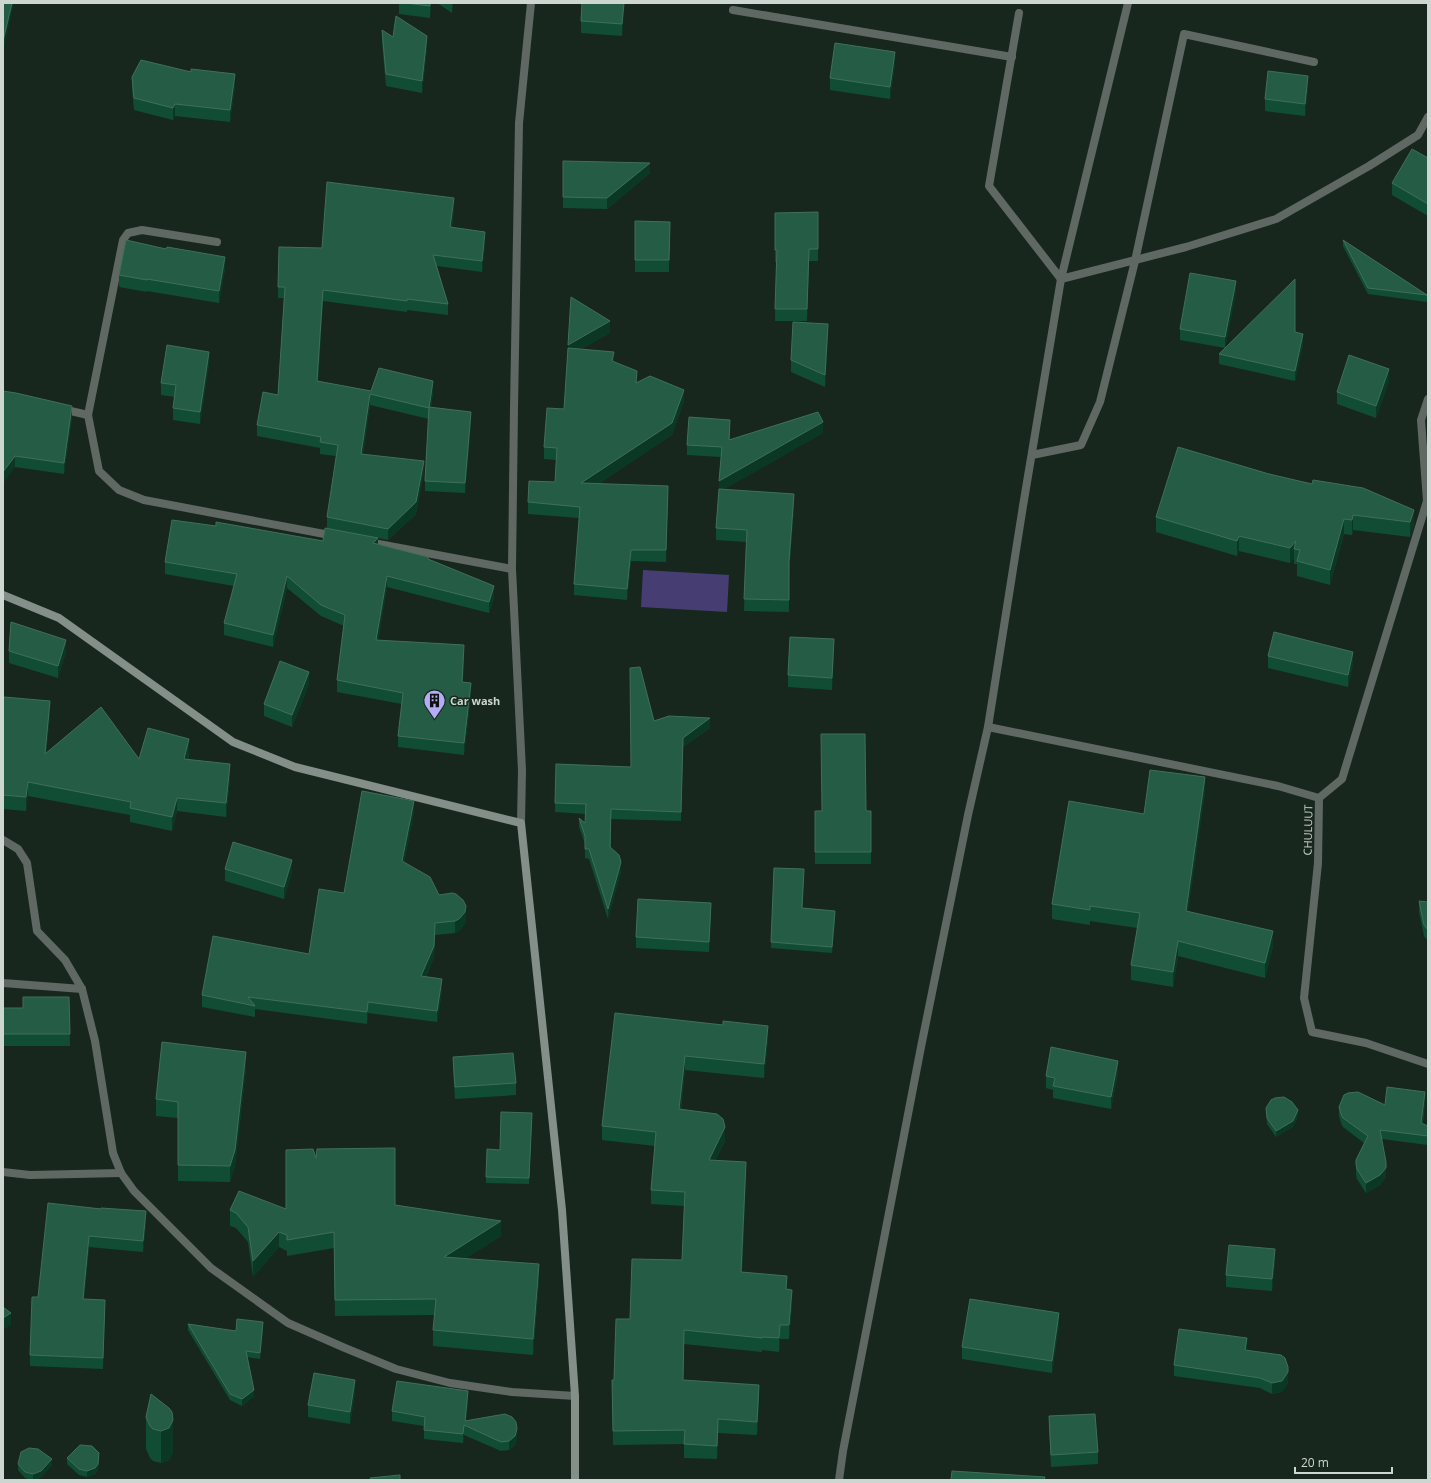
<svg xmlns="http://www.w3.org/2000/svg" width="1431" height="1483" font-family="'Open Sans',sans-serif">
	<style>
		.green { fill: #463e73 }
		.lines { fill: none; stroke-linecap: round; stroke-linejoin: round }
		.street { stroke: #606863; stroke-width: 8 }
		.secondary { stroke: #838f88; stroke-width: 8 }
		.wall { fill: #114d34 }
		.shaded-wall { fill: #0b3824 }
		.building { fill: #255c45; stroke: #406f5a }
		.labels { text-anchor: middle; stroke-width: 3; stroke-linejoin: round; paint-order: stroke }
		.poi-label { font-size: 11px; font-weight: bold; fill: #cdd6d0; stroke: #18271e; text-anchor: start }
		.street-label { font-size: 11px; fill: #cdd6d0; stroke: #18271e }
	</style>
	<rect width="100%" height="100%" fill="#18271e"/>
	<polygon class="green" points="643,570 729,575 727,612 641,607"/>
	<g class="lines">
		<g class="street">
			<polyline points="733,10 1012,57"/>
			<polyline points="1019,13 989,186 1061,279 1186,247 1276,219 1369,166 1418,135 1428,117"/>
			<polyline points="62,409 88,415 99,471 119,490 144,500 335,536"/>
			<polyline points="88,415 123,240 128,233 142,230 217,242"/>
			<polyline points="1032,455 1081,445 1100,402 1135,261 1184,34 1314,62"/>
			<polyline points="368,542 512,569"/>
			<polyline points="988,727 1278,786 1319,798 1318,863 1304,998 1312,1032 1366,1043 1428,1064"/>
			<polyline points="1319,798 1342,779 1427,501 1421,420 1428,399"/>
			<polyline points="521,823 522,770 512,569 514,408 519,123 531,3"/>
			<polyline points="3,840 18,849 27,863 37,931 65,960 82,989 95,1041 113,1153 121,1173 134,1191 211,1268 288,1323 345,1348 396,1369 450,1383 512,1392 575,1396"/>
			<polyline points="3,983 82,989"/>
			<polyline points="3,1172 30,1175 121,1173"/>
			<polyline points="839,1480 843,1451 921,1047 968,815 988,727 1023,506 1061,279 1128,3"/>
		</g>
		<polyline class="secondary" points="3,595 59,618 233,742 295,767 521,823 562,1210 575,1396 575,1480"/>
	</g>
	<g class="wall">
		<polygon points="399,3 431,3 430,18 399,14"/>
		<polygon points="437,3 453,3 452,13"/>
		<polygon points="624,3 622,36 581,33 581,21"/>
		<polygon points="382,30 393,37 427,48 422,93 386,86 382,42"/>
		<polygon points="895,64 890,99 830,90 830,78"/>
		<polygon points="132,77 235,86 230,122 175,116 173,120 134,110 132,89"/>
		<polygon points="1308,88 1305,116 1265,111 1265,99"/>
		<polygon points="1428,158 1428,216 1392,195 1392,183"/>
		<polygon points="563,161 650,173 607,209 563,208"/>
		<polygon points="454,209 452,228 485,243 482,272 437,266 448,304 448,315 407,310 407,312 323,301 318,381 371,391 433,392 431,408 471,422 465,493 425,491 425,481 429,419 370,405 363,454 424,472 416,514 388,540 378,538 378,544 428,560 494,598 489,613 387,587 378,641 464,656 463,682 471,695 464,755 398,747 398,736 402,704 337,692 337,680 344,626 321,616 287,588 273,647 224,635 224,623 234,586 165,574 165,562 216,526 323,541 327,528 327,517 336,456 320,454 320,448 257,436 257,425 278,395 284,298 278,298 279,247 322,248"/>
		<polygon points="818,212 818,261 809,261 807,321 775,321 776,262 775,262 775,213"/>
		<polygon points="635,221 670,222 669,272 635,272"/>
		<polygon points="1343,240 1427,295 1427,302 1368,294 1343,246"/>
		<polygon points="225,269 219,303 147,291 147,292 119,287 119,275"/>
		<polygon points="1236,292 1225,348 1295,332 1303,344 1295,381 1219,364 1219,354 1225,348 1180,340 1180,329"/>
		<polygon points="610,333 581,349 614,361 637,382 684,401 672,435 598,484 668,486 666,562 631,561 627,600 574,595 574,584 579,518 528,514 528,502 555,482 556,460 544,459 544,447 564,409 568,348"/>
		<polygon points="828,336 825,387 791,372 791,360"/>
		<polygon points="209,364 200,424 173,420 173,408 175,397 161,395 161,383"/>
		<polygon points="1389,381 1376,418 1337,404 1337,392"/>
		<polygon points="3,391 72,417 64,474 15,467"/>
		<polygon points="730,430 730,439 823,433 724,489 794,506 789,574 789,612 744,611 746,542 716,540 716,528 719,489 721,457 687,455 687,445"/>
		<polygon points="1269,474 1414,510 1414,525 1410,537 1353,530 1352,535 1344,534 1330,585 1297,576 1297,564 1294,564 1294,558 1290,563 1239,551 1237,556 1156,532 1156,517"/>
		<polygon points="9,651 66,652 58,678 9,663"/>
		<polygon points="834,651 832,690 788,687 788,675"/>
		<polygon points="1268,656 1353,664 1348,687 1268,668"/>
		<polygon points="309,684 292,727 264,716 264,704"/>
		<polygon points="3,703 50,714 46,753 139,759 189,753 188,760 230,778 226,817 177,811 172,831 130,822 130,815 28,796 26,811 3,809"/>
		<polygon points="654,721 710,728 683,747 681,821 611,819 611,847 621,872 608,919 589,859 585,858 585,844 579,827 579,818 585,823 586,814 555,812 555,803 631,767"/>
		<polygon points="1205,792 1188,911 1273,946 1265,978 1178,956 1173,987 1131,980 1131,965 1137,928 1090,921 1090,925 1052,919 1052,904 1144,814"/>
		<rect x="815" y="811" width="56" height="53"/>
		<polygon points="414,812 404,863 439,895 466,917 465,924 459,931 455,933 435,935 434,957 426,977 442,991 437,1022 368,1013 367,1024 255,1009 255,1017 202,1007 202,995 309,954 344,893"/>
		<polygon points="225,869 292,871 284,899 225,881"/>
		<polygon points="804,876 802,908 835,917 832,953 771,948 771,942"/>
		<polygon points="1419,901 1428,902 1428,941 1424,936 1419,912"/>
		<polygon points="711,913 709,952 636,948 636,937"/>
		<polygon points="69,997 70,1046 3,1046 3,1008 23,1008"/>
		<polygon points="723,1025 768,1040 764,1078 685,1070 681,1110 725,1141 715,1161 746,1176 742,1272 787,1289 792,1304 789,1339 780,1339 779,1352 762,1350 762,1352 684,1344 683,1381 759,1399 757,1435 718,1433 717,1459 684,1458 684,1444 613,1445 612,1380 614,1380 630,1319 682,1260 684,1206 651,1204 651,1190 655,1146 602,1140 602,1126"/>
		<polygon points="453,1057 516,1083 516,1095 455,1099 453,1069"/>
		<polygon points="246,1068 235,1166 230,1182 178,1181 178,1118 156,1116 156,1099"/>
		<polygon points="1118,1073 1111,1109 1053,1098 1053,1090 1046,1088 1046,1076"/>
		<polygon points="1425,1101 1423,1124 1428,1126 1428,1145 1382,1139 1386,1177 1380,1185 1366,1193 1357,1179 1356,1174 1356,1160 1364,1143 1343,1127 1341,1123 1339,1116 1339,1107 1385,1105"/>
		<polygon points="1266,1108 1298,1116 1293,1127 1276,1137 1267,1124"/>
		<polygon points="532,1119 529,1184 486,1183 486,1177 500,1150"/>
		<polygon points="316,1158 395,1205 501,1236 466,1258 539,1280 533,1355 433,1346 433,1330 435,1315 335,1316 334,1248 287,1256 287,1251 279,1247 253,1277 248,1242 236,1228 230,1226 230,1210 286,1209"/>
		<polygon points="101,1209 146,1223 143,1252 89,1247 84,1299 105,1311 103,1369 30,1366 30,1355 38,1297"/>
		<polygon points="1275,1261 1272,1291 1226,1287 1226,1275"/>
		<polygon points="188,1324 236,1331 263,1328 260,1359 247,1357 254,1396 242,1406 230,1400 188,1330"/>
		<polygon points="1059,1325 1052,1373 962,1359 962,1347"/>
		<polygon points="1247,1350 1288,1383 1282,1392 1272,1394 1260,1388 1174,1376 1174,1365"/>
		<polygon points="355,1392 350,1424 308,1417 308,1405"/>
		<polygon points="151,1394 173,1452 169,1460 161,1463 153,1461 150,1458 146,1449 146,1417"/>
		<polygon points="468,1400 466,1421 517,1439 515,1445 509,1450 501,1451 464,1435 463,1443 424,1439 424,1426 392,1421 392,1411"/>
		<polygon points="1049,1416 1098,1452 1098,1464 1051,1467 1049,1428"/>
		<polygon points="67,1458 99,1459 98,1470 95,1474 87,1477 79,1475 67,1464"/>
		<polygon points="18,1464 52,1465 41,1477 34,1480 31,1480 25,1478 18,1470"/>
	</g>
	<g class="shaded-wall">
		<polygon points="12,3 14,3 3,53 3,41"/>
		<polygon points="430,3 431,3 430,18"/>
		<polygon points="452,3 453,3 452,13"/>
		<polygon points="624,3 624,8 622,36 622,24"/>
		<polygon points="427,36 427,48 422,93 422,81"/>
		<polygon points="895,52 895,64 890,99 890,87"/>
		<polygon points="235,74 235,86 230,122 230,110"/>
		<polygon points="1308,76 1308,88 1305,116 1305,104"/>
		<polygon points="175,104 175,116 173,120 173,108"/>
		<polygon points="650,163 650,173 607,209 607,198"/>
		<polygon points="454,198 454,209 450,239 450,227"/>
		<polygon points="485,232 485,243 482,272 482,261"/>
		<polygon points="809,249 809,261 807,321 807,309"/>
		<polygon points="225,257 225,269 219,303 219,291"/>
		<polygon points="1236,281 1236,292 1225,348 1225,337"/>
		<polygon points="323,290 323,301 317,393 317,381"/>
		<polygon points="610,321 610,333 568,356 568,345"/>
		<polygon points="828,324 828,336 825,387 825,375"/>
		<polygon points="1303,334 1303,344 1295,381 1295,371"/>
		<polygon points="209,352 209,364 200,424 200,412"/>
		<polygon points="614,352 614,363 612,361"/>
		<polygon points="1389,369 1389,381 1376,418 1376,406"/>
		<polygon points="433,381 433,392 429,419 429,408"/>
		<polygon points="684,390 684,401 672,435 581,495 581,483"/>
		<polygon points="370,394 370,405 361,465 361,454"/>
		<polygon points="72,406 72,417 64,474 64,463"/>
		<polygon points="471,412 471,422 465,493 465,483"/>
		<polygon points="823,422 823,433 719,492 719,481"/>
		<polygon points="15,456 15,467 3,484 3,472"/>
		<polygon points="424,461 424,472 416,514 388,540 388,529"/>
		<polygon points="794,494 794,506 789,574 789,612 789,562"/>
		<polygon points="1414,510 1414,525 1410,537 1410,522"/>
		<polygon points="1353,515 1353,530 1352,535 1352,520"/>
		<polygon points="1344,519 1344,534 1330,585 1330,570"/>
		<polygon points="1239,536 1239,551 1237,556 1237,541"/>
		<polygon points="378,538 378,549 373,543"/>
		<polygon points="1296,541 1294,549 1294,558 1290,563 1290,548"/>
		<polygon points="631,550 631,561 627,600 627,589"/>
		<polygon points="287,576 287,588 273,647 273,635"/>
		<polygon points="387,576 387,587 376,652 376,640"/>
		<polygon points="494,586 494,598 489,613 489,602"/>
		<polygon points="834,639 834,651 832,690 832,678"/>
		<polygon points="66,640 66,652 58,678 58,666"/>
		<polygon points="464,645 464,656 462,694 462,682"/>
		<polygon points="1353,652 1353,664 1348,687 1348,675"/>
		<polygon points="309,672 309,684 292,727 292,715"/>
		<polygon points="471,683 471,695 464,755 464,743"/>
		<polygon points="50,701 50,714 45,768 45,754"/>
		<polygon points="710,718 710,728 683,747 681,821 683,738"/>
		<polygon points="189,739 189,753 184,773 184,759"/>
		<polygon points="230,764 230,778 226,817 226,803"/>
		<polygon points="1205,777 1205,792 1186,926 1186,911"/>
		<polygon points="28,782 28,796 26,811 26,797"/>
		<polygon points="177,798 177,811 172,831 172,817"/>
		<polygon points="414,801 414,812 402,873 402,861"/>
		<polygon points="292,860 292,871 284,899 284,887"/>
		<polygon points="621,862 621,872 608,919 608,909"/>
		<polygon points="711,903 711,913 709,952 709,942"/>
		<polygon points="466,906 466,917 465,924 459,931 455,933 455,921"/>
		<polygon points="835,911 835,917 832,953 832,947"/>
		<polygon points="435,923 434,957 421,988 421,976"/>
		<polygon points="1273,931 1273,946 1265,978 1265,963"/>
		<polygon points="1178,941 1178,956 1173,987 1173,972"/>
		<polygon points="442,979 442,991 437,1022 437,1011"/>
		<polygon points="368,1002 368,1013 367,1024 367,1012"/>
		<polygon points="768,1026 768,1040 764,1078 764,1064"/>
		<polygon points="246,1052 246,1068 235,1166 230,1182 230,1166"/>
		<polygon points="685,1056 685,1070 679,1123 679,1109"/>
		<polygon points="1118,1061 1118,1073 1111,1109 1111,1097"/>
		<polygon points="1425,1092 1425,1101 1421,1132 1421,1123"/>
		<polygon points="1298,1110 1298,1116 1293,1127 1276,1137 1276,1131"/>
		<polygon points="725,1127 725,1141 709,1174 709,1160"/>
		<polygon points="746,1162 746,1176 741,1286 741,1272"/>
		<polygon points="1386,1162 1386,1177 1380,1185 1366,1193 1366,1183"/>
		<polygon points="146,1211 146,1223 143,1252 143,1241"/>
		<polygon points="501,1221 501,1236 444,1272 444,1257"/>
		<polygon points="279,1232 279,1247 253,1277 253,1261"/>
		<polygon points="89,1236 89,1247 83,1310 83,1299"/>
		<polygon points="1275,1249 1275,1261 1272,1291 1272,1279"/>
		<polygon points="539,1264 539,1280 533,1355 533,1339"/>
		<polygon points="792,1290 792,1304 789,1339 789,1325"/>
		<polygon points="105,1300 105,1311 103,1369 103,1358"/>
		<polygon points="11,1313 11,1325 3,1330 3,1318"/>
		<polygon points="1059,1313 1059,1325 1052,1373 1052,1361"/>
		<polygon points="263,1322 263,1328 260,1359 260,1353"/>
		<polygon points="780,1325 780,1339 779,1352 779,1338"/>
		<polygon points="1247,1338 1247,1349 1245,1360 1245,1350"/>
		<polygon points="1288,1367 1288,1383 1282,1392 1272,1394 1272,1383"/>
		<polygon points="355,1380 355,1392 350,1424 350,1412"/>
		<polygon points="759,1385 759,1399 757,1435 757,1422"/>
		<polygon points="254,1390 254,1396 242,1406 242,1399"/>
		<polygon points="468,1391 468,1400 465,1426 465,1421"/>
		<polygon points="718,1419 718,1433 717,1459 717,1446"/>
		<polygon points="173,1420 173,1452 169,1460 161,1463 161,1431"/>
		<polygon points="464,1425 464,1435 463,1443 463,1434"/>
		<polygon points="517,1429 517,1439 515,1445 509,1450 509,1441"/>
		<polygon points="99,1453 99,1459 98,1470 95,1474 87,1477 87,1471"/>
		<polygon points="52,1459 52,1465 41,1477 33,1480 33,1474"/>
	</g>
	<g class="building">
		<polygon points="3,3 12,3 3,41"/>
		<polygon points="406,3 430,3 430,6"/>
		<polygon points="582,3 624,3 622,24 581,21"/>
		<polygon points="396,16 427,36 422,81 386,74 382,30 393,37"/>
		<polygon points="835,43 895,52 890,87 830,78"/>
		<polygon points="141,60 191,72 191,69 235,74 230,110 175,104 173,108 134,98 132,77"/>
		<polygon points="1268,71 1308,76 1305,104 1265,99"/>
		<polygon points="1412,149 1428,158 1428,204 1392,183"/>
		<polygon points="563,161 650,163 607,198 563,197"/>
		<polygon points="327,182 454,198 450,227 485,232 482,261 433,255 448,304 407,299 407,301 323,290 317,381 371,391 379,368 433,381 429,408 370,394 361,454 424,461 416,502 388,529 327,517 338,445 320,442 321,437 257,425 263,392 278,395 285,287 278,287 279,247 322,248"/>
		<polygon points="818,212 818,249 809,249 807,309 775,309 777,250 775,250 775,213"/>
		<polygon points="635,221 670,222 669,260 635,260"/>
		<polygon points="126,240 166,249 167,247 225,257 219,291 147,279 147,280 119,275"/>
		<polygon points="1343,240 1427,295 1368,288"/>
		<polygon points="1190,273 1236,281 1225,337 1180,329"/>
		<polygon points="1295,279 1295,332 1303,334 1295,371 1219,354"/>
		<polygon points="571,297 610,321 568,345"/>
		<polygon points="793,322 828,324 825,375 791,360"/>
		<polygon points="167,345 209,352 200,412 173,408 176,385 161,383"/>
		<polygon points="568,348 614,352 612,361 637,371 636,383 650,376 684,390 672,423 581,483 668,486 666,550 631,550 627,589 574,584 580,507 528,502 529,481 555,482 557,448 544,447 547,408 564,409"/>
		<polygon points="1349,355 1389,369 1376,406 1337,392"/>
		<polygon points="3,391 16,393 72,406 64,463 15,456 3,472"/>
		<polygon points="429,407 471,412 465,483 425,481"/>
		<polygon points="818,412 823,422 719,481 722,447 687,445 689,417 730,420 729,440"/>
		<polygon points="1178,447 1269,474 1312,484 1313,480 1363,488 1414,510 1410,522 1353,515 1352,520 1344,519 1330,570 1297,561 1300,550 1294,549 1296,541 1290,548 1239,536 1237,541 1156,517"/>
		<polygon points="719,489 794,494 789,562 789,600 744,599 747,530 716,528"/>
		<polygon points="172,520 216,526 216,522 323,541 325,528 378,538 373,543 428,557 428,559 494,586 489,602 387,576 376,640 464,645 462,682 471,683 464,743 398,736 403,693 337,680 345,615 321,605 287,576 273,635 224,623 237,574 165,562"/>
		<polygon points="11,622 66,640 58,666 9,651"/>
		<polygon points="1274,632 1353,652 1348,675 1268,656"/>
		<polygon points="790,637 834,639 832,678 788,675"/>
		<polygon points="280,661 309,672 292,715 264,704"/>
		<polygon points="640,667 654,721 669,716 710,718 683,738 681,812 611,809 610,847 619,855 621,862 608,909 589,849 585,849 585,836 579,818 585,823 586,804 555,803 556,764 631,767 630,668"/>
		<polygon points="4,697 50,701 45,754 101,707 139,759 148,728 189,739 184,759 230,764 226,803 177,798 172,817 130,808 131,802 28,782 26,797 3,795 3,703"/>
		<polygon points="821,734 865,734 866,811 871,811 871,852 815,852 815,811 822,811"/>
		<polygon points="1150,770 1205,777 1186,911 1273,931 1265,963 1178,941 1173,972 1131,965 1140,913 1090,906 1090,910 1052,904 1069,801 1144,814"/>
		<polygon points="362,791 414,801 402,861 430,877 439,895 452,893 456,894 463,900 466,906 465,912 459,919 455,921 435,923 434,946 421,976 442,979 437,1011 368,1002 367,1012 248,997 255,1006 202,995 213,936 309,954 319,889 344,893"/>
		<polygon points="233,842 292,860 284,887 225,869"/>
		<polygon points="774,868 804,869 802,908 835,911 832,947 771,942"/>
		<polygon points="638,899 711,903 709,942 636,937"/>
		<polygon points="1419,901 1428,902 1428,930 1424,925"/>
		<polygon points="23,997 69,997 70,1034 3,1034 3,1008 23,1008"/>
		<polygon points="615,1013 723,1025 723,1021 768,1026 764,1064 685,1056 679,1109 717,1114 723,1119 725,1127 709,1160 746,1162 741,1272 787,1276 786,1289 792,1290 789,1325 780,1325 779,1338 762,1337 762,1338 684,1330 683,1380 759,1385 757,1422 718,1419 717,1446 684,1444 685,1430 613,1431 612,1380 614,1380 616,1319 630,1319 632,1259 682,1260 685,1192 651,1190 656,1132 602,1126"/>
		<polygon points="162,1042 246,1052 235,1150 230,1166 178,1165 178,1102 156,1099"/>
		<polygon points="1051,1047 1118,1061 1111,1097 1053,1086 1055,1078 1046,1076"/>
		<polygon points="513,1053 516,1083 455,1087 453,1057"/>
		<polygon points="1387,1087 1425,1092 1421,1123 1428,1126 1428,1136 1380,1130 1386,1162 1386,1168 1380,1175 1366,1183 1357,1169 1356,1164 1356,1160 1368,1136 1343,1118 1341,1114 1339,1107 1344,1095 1348,1093 1358,1092 1385,1105"/>
		<polygon points="1284,1097 1292,1102 1298,1110 1293,1121 1276,1131 1267,1118 1266,1108 1271,1100 1275,1098"/>
		<polygon points="501,1112 532,1113 529,1178 486,1177 487,1149 500,1150"/>
		<polygon points="395,1148 395,1205 501,1221 444,1257 539,1264 533,1339 433,1330 436,1299 335,1300 334,1232 287,1240 287,1235 279,1232 253,1261 248,1227 236,1213 230,1210 239,1191 286,1209 286,1150 313,1149 316,1158 317,1149"/>
		<polygon points="48,1203 101,1209 101,1208 146,1211 143,1241 89,1236 83,1299 105,1300 103,1358 30,1355 32,1297 38,1297"/>
		<polygon points="1229,1245 1275,1249 1272,1279 1226,1275"/>
		<polygon points="970,1299 1059,1313 1052,1361 962,1347"/>
		<polygon points="3,1307 11,1313 3,1318"/>
		<polygon points="237,1319 263,1322 260,1353 246,1351 254,1390 242,1399 230,1394 188,1324 236,1331"/>
		<polygon points="1179,1329 1247,1338 1245,1350 1281,1355 1285,1358 1288,1367 1288,1372 1282,1381 1272,1383 1260,1378 1174,1365"/>
		<polygon points="314,1373 355,1380 350,1412 308,1405"/>
		<polygon points="397,1381 468,1391 465,1421 505,1414 512,1417 516,1422 517,1429 515,1436 509,1441 501,1442 464,1425 463,1434 424,1430 425,1417 392,1411"/>
		<polygon points="151,1394 169,1408 172,1412 173,1420 169,1428 161,1431 153,1429 150,1426 146,1417"/>
		<polygon points="1095,1414 1098,1452 1051,1455 1049,1416"/>
		<polygon points="80,1445 92,1446 99,1453 98,1464 95,1468 87,1471 79,1469 67,1458"/>
		<polygon points="29,1448 38,1449 52,1459 41,1471 33,1474 25,1472 18,1464 21,1452"/>
		<polygon points="952,1471 1045,1477 1044,1480 951,1480"/>
		<polygon points="400,1475 400,1480 371,1480 370,1478"/>
	</g>
	<defs>
		<symbol id="building-pin" viewBox="-11 -11 22 30"><path d="M0 17L-7.5 6A9.5 9.5 0 1 1 7.5 6Z" fill="#b5acf8" stroke="#18271e"/><path d="M-4-6H4V6H1V3H-1V6H-4ZM-2.5-4.3h1.7v1.8h-1.7ZM.8-4.3h1.7v1.8H.8ZM-2.5-1h1.7V.8h-1.7ZM.8-1h1.7V.8H.8Z" fill="#111"/></symbol>
	</defs>
	<g fill-rule="evenodd">
		<use href="#building-pin" x="422" y="688" width="25" height="34"/>
	</g>
	<g class="labels">
		<g class="poi-label">
			<text x="450" y="705">Car wash</text>
		</g>
		<g class="street-label">
			<text transform="translate(1308 830) rotate(-89)" y="4">CHULUUT</text>
		</g>
	</g>
	<rect width="1431" height="1483" fill="none" stroke="#cdd6d0" stroke-width="8"/>
	<path d="M1295 1467v6h97v-6" fill="none" stroke="#cdd6d0" stroke-width="2"/>
	<text x="1301" y="1467" font-size="12" fill="#cdd6d0" stroke="#18271e" stroke-width="3" paint-order="stroke">20 m</text>
</svg>
